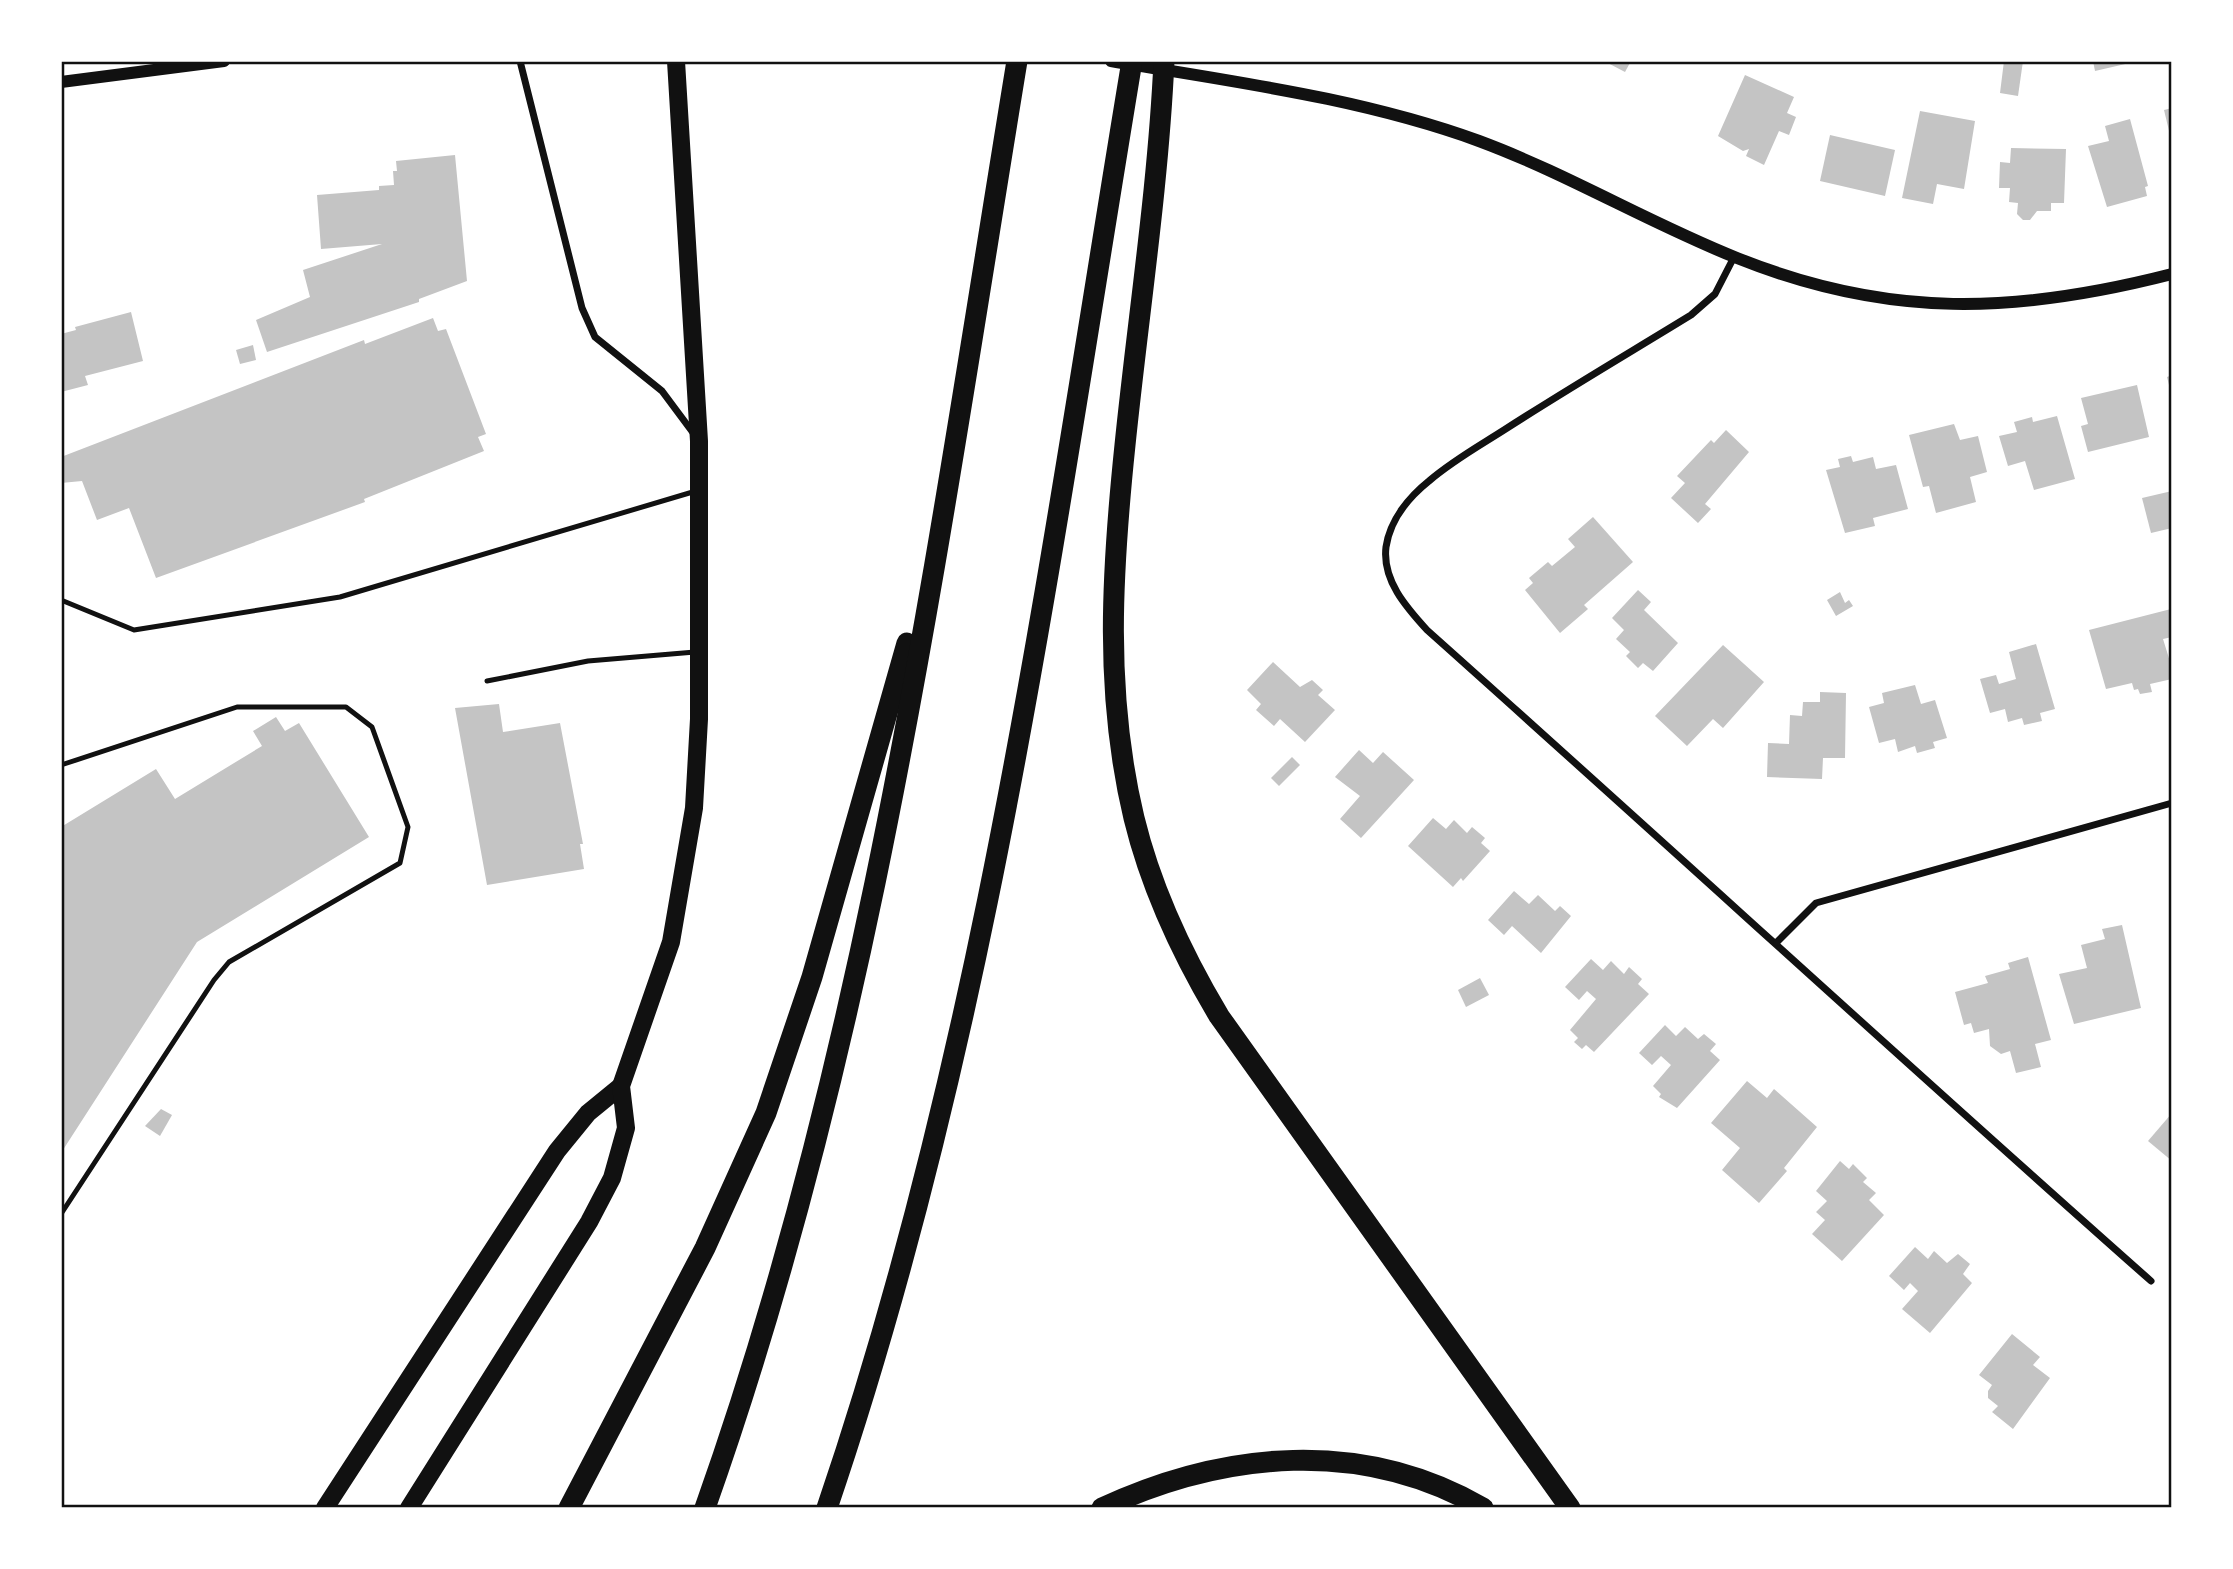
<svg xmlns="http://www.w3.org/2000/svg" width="2233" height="1569" font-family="'DM Sans',sans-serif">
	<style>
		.building { fill: #c4c4c4 }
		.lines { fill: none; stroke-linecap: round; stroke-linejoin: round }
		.service { stroke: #111; stroke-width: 5 }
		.minor { stroke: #111; stroke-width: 7 }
		.tertiary { stroke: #111; stroke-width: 12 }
		.primary { stroke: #111; stroke-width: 18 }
		.motorway { stroke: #111; stroke-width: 21 }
		.neatline { fill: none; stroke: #111; stroke-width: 2.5 }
	</style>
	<rect width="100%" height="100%" fill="#fff"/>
	<g class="building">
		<polygon points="1604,61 1631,61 1625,72"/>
		<polygon points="2004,61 2023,61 2018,96 2000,93"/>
		<polygon points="2093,61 2134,61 2134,62 2095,71"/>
		<polygon points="1745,75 1794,97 1787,113 1796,117 1789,135 1779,131 1764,165 1746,156 1749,149 1743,151 1718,136"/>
		<polygon points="2172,108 2172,139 2171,139 2164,110"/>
		<polygon points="1920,111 1975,121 1964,189 1937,184 1933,204 1902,198"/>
		<polygon points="2130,119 2148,186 2145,187 2147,196 2107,207 2088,146 2109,141 2105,126"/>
		<polygon points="1830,135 1895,150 1885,196 1820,181"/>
		<polygon points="2011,148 2066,149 2064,203 2051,203 2051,211 2037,211 2030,220 2023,220 2017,214 2018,203 2009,202 2010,188 1999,188 2000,162 2010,163"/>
		<polygon points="455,155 467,281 419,299 419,302 267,352 256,320 310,297 303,270 382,244 321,249 317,195 379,190 379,186 394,185 393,171 397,171 396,161"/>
		<polygon points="131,312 143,361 85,376 88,385 61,392 61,334 76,330 75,327"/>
		<polygon points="433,318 438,331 446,329 486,434 478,437 484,451 364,499 365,502 156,578 129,508 97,520 82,481 61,483 61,457 364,340 365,344"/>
		<polygon points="253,345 256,360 240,364 236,350"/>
		<polygon points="2172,375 2172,392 2171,393 2167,377"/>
		<polygon points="2137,385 2149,437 2088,452 2081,426 2088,424 2081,398"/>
		<polygon points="2057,416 2075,479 2034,490 2025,461 2008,466 1999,436 2017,432 2014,422 2032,417 2033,422"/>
		<polygon points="1954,424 1960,440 1978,436 1987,472 1970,477 1976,502 1936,513 1929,486 1923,487 1909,435"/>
		<polygon points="1726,430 1749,452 1705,504 1711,509 1698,523 1671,498 1685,483 1677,476 1711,440 1714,443"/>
		<polygon points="1851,456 1853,462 1873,457 1876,469 1896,465 1908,509 1873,518 1875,526 1845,533 1826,470 1840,467 1838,459"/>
		<polygon points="2172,491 2172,528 2151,533 2142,498"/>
		<polygon points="1593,517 1633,562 1584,605 1588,609 1560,633 1525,590 1533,583 1529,578 1548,562 1552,566 1575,547 1568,539"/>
		<polygon points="1638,590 1651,602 1644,610 1678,643 1653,671 1643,663 1638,668 1626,656 1630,652 1616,639 1624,630 1612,618"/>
		<polygon points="1840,592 1845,603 1849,600 1853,606 1836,616 1827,600"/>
		<polygon points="2171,609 2172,637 2163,639 2172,668 2172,679 2150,684 2152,692 2140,694 2138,689 2134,690 2132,683 2106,689 2089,630"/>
		<polygon points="2036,644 2055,709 2040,713 2042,721 2024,725 2022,718 2008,722 2005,709 1990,713 1980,679 1996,675 1999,684 2016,679 2009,652"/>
		<polygon points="1723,645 1764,682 1723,728 1713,719 1687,746 1655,716"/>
		<polygon points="1273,662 1300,687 1312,680 1323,690 1318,695 1335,710 1305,742 1280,719 1274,726 1256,710 1261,704 1247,690"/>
		<polygon points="1915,685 1921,704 1935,700 1947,738 1933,742 1935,748 1917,753 1915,746 1898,752 1895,739 1879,743 1869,707 1884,703 1882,693"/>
		<polygon points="1820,692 1846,693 1845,758 1823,758 1822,779 1767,777 1768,743 1789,744 1790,715 1802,716 1803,702 1820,702"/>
		<polygon points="499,704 503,732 560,723 583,844 580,844 584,869 487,885 455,708"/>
		<polygon points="276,717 285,731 299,723 369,837 197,942 61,1153 61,827 156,769 175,799 262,746 253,731"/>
		<polygon points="1359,750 1373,763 1383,752 1414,780 1361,838 1340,819 1360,796 1335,777"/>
		<polygon points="1292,757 1300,765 1279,786 1271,778"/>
		<polygon points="1433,818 1446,829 1454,820 1467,833 1472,827 1485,838 1481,843 1490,851 1463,881 1461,878 1453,887 1408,846"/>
		<polygon points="1514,891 1529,904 1538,895 1555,911 1560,906 1571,916 1541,953 1512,926 1504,935 1488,920"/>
		<polygon points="2122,925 2141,1008 2074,1024 2059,974 2087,968 2081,945 2105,939 2102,929"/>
		<polygon points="2028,957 2051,1040 2035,1044 2041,1067 2016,1073 2010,1051 2001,1054 1990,1046 1989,1029 1974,1033 1971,1023 1964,1025 1955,992 1988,983 1985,976 2010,969 2008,963"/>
		<polygon points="1591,959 1603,970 1611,961 1624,974 1629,967 1642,979 1638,984 1649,994 1594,1052 1586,1045 1582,1049 1574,1042 1578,1038 1570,1030 1596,999 1587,991 1579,1000 1565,987"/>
		<polygon points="1480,978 1489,995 1466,1007 1458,990"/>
		<polygon points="1665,1025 1676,1036 1685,1027 1698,1039 1704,1034 1716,1044 1710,1051 1720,1060 1677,1108 1659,1097 1661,1094 1653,1086 1671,1065 1661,1056 1652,1065 1639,1053"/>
		<polygon points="1747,1081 1767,1098 1774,1089 1817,1127 1784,1168 1787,1171 1759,1203 1722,1170 1740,1148 1711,1123"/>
		<polygon points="161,1109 172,1115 160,1136 145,1126"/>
		<polygon points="2172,1113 2172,1161 2148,1141"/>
		<polygon points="1840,1161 1849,1169 1853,1164 1867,1178 1863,1182 1876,1193 1869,1200 1884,1215 1842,1261 1812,1234 1825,1220 1816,1212 1827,1201 1816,1191"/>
		<polygon points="1915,1247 1928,1259 1934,1251 1947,1263 1958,1254 1970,1264 1963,1274 1972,1283 1930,1333 1902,1309 1918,1291 1910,1283 1904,1290 1889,1276"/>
		<polygon points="2012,1334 2040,1357 2033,1365 2050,1378 2013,1429 1992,1412 1998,1406 1988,1398 1988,1391 1992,1385 1979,1375"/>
	</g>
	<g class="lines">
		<g class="service">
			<polyline points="61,600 134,630 340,597 696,491"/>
			<polyline points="487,681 588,661 695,652"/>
			<polyline points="61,765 237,707 346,707 372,727 408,827 400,863 229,962 214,980 61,1214"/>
		</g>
		<g class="minor">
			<polyline points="520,61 582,308 595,337 662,391 694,434"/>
			<path d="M1734,257L1715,294L1691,315C1629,353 1566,390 1504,430C1479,446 1452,461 1429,481C1409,497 1390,520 1386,547C1382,580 1406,607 1427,630C1669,846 1908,1066 2151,1281"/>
			<polyline points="1777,942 1816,903 2172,803"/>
		</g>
		<g class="tertiary">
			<path d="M1111,61C1234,82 1361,98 1479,141C1568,174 1649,223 1737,258C1889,319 2016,314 2172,274"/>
			<polyline points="61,82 224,61"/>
		</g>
		<g class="primary">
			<polyline points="325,1508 557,1151 588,1113 621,1086"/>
			<polyline points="409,1508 589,1222 612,1178 626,1128 621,1086 671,942 694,808 699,719 699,441 676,61"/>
		</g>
		<g class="motorway">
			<path d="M1164,61C1158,190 1138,317 1125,445C1112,570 1104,693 1134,818C1151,888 1182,954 1219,1016L1570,1508"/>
			<polyline points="569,1508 705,1248 766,1113 812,977 907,643"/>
			<path d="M705,1508C871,1041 937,548 1017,61"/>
			<path d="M827,1508C987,1039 1051,548 1132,61"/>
			<path d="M1102,1508C1225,1451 1362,1438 1483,1508"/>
		</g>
	</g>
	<rect width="2233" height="1569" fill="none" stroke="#ffffff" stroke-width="126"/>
	<rect x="63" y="63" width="2107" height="1443" class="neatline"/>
</svg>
